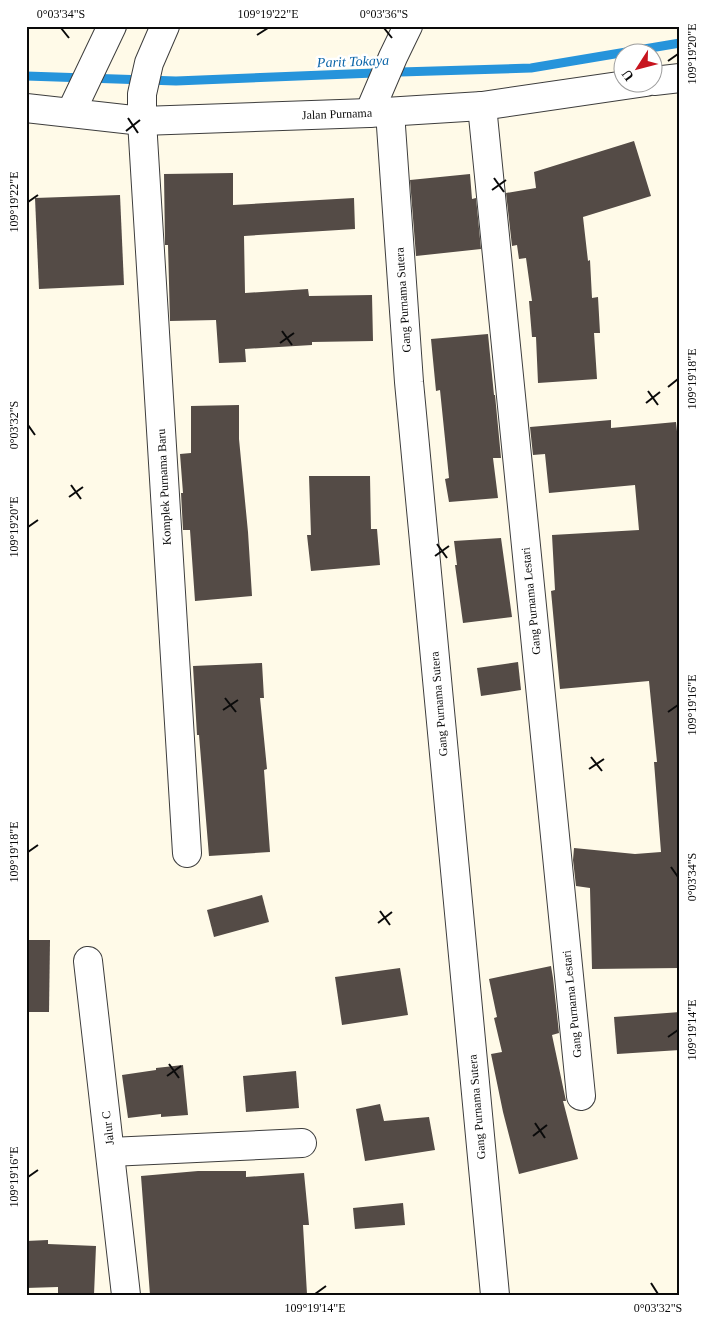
<svg xmlns="http://www.w3.org/2000/svg" width="706" height="1321" font-family="Georgia,serif">
	<style>
		.lines { fill: none; stroke-linecap: round; stroke-linejoin: round }
		.stream { stroke: #2694db; stroke-width: 9 }
		.building { fill: #544b46 }
		.minor-casing { stroke: #3d3d3d; stroke-width: 30 }
		.minor { stroke: #fff; stroke-width: 28 }
		.ticks { fill: none; stroke: #0a0a0a; stroke-width: 2 }
		.labels { text-anchor: middle; stroke-width: 5; stroke-linejoin: round; paint-order: stroke }
		.street-label { font-size: 12px; fill: #0a0a0a; stroke: #fff }
		.water-label { font-size: 14px; font-style: italic; fill: #0863a7; stroke: #fff }
		.neatline { fill: none; stroke: #0a0a0a; stroke-width: 2 }
		.ticks-label { font-size: 12px; text-anchor: middle; fill: #0a0a0a }
	</style>
	<rect width="100%" height="100%" fill="#fffae8"/>
	<g class="lines">
		<polyline class="stream" points="26,76 176,81 400,72 531,68 680,43"/>
	</g>
	<g class="building">
		<polygon points="634,141 651,196 583,217 588,261 590,260 592,298 598,297 600,333 594,333 597,379 538,383 536,337 532,337 529,301 532,301 526,258 519,259 517,245 512,246 506,193 536,188 534,172"/>
		<polygon points="233,173 233,205 354,198 355,229 244,236 245,293 308,289 309,296 372,295 373,341 312,342 312,345 245,349 246,362 219,363 216,320 170,321 168,245 165,245 165,244 164,174"/>
		<polygon points="470,174 472,199 476,198 481,249 416,256 410,180"/>
		<polygon points="120,195 124,285 39,289 35,198"/>
		<polygon points="488,334 494,395 495,395 501,458 493,458 498,498 449,502 445,479 449,478 440,390 436,391 431,339"/>
		<polygon points="239,405 239,439 248,532 252,596 195,601 190,530 183,530 181,493 183,493 180,454 191,453 191,406"/>
		<polygon points="611,420 611,428 676,422 680,459 680,968 592,969 590,888 576,886 573,860 574,848 635,854 661,852 654,762 657,762 649,681 560,689 551,591 555,590 552,535 639,530 635,485 549,493 545,454 533,455 530,427"/>
		<polygon points="309,476 370,476 371,529 377,529 380,565 311,571 307,535 311,535"/>
		<polygon points="501,538 512,617 463,623 455,565 457,565 454,541"/>
		<polygon points="518,662 521,690 481,696 477,668"/>
		<polygon points="262,663 264,698 260,698 267,769 264,770 270,852 209,856 199,735 197,735 193,666"/>
		<polygon points="262,895 269,922 214,937 207,910"/>
		<polygon points="26,940 50,940 49,1012 26,1012"/>
		<polygon points="551,966 553,978 559,1033 552,1035 566,1101 563,1101 578,1159 519,1174 503,1112 491,1054 502,1052 494,1018 497,1017 489,979"/>
		<polygon points="400,968 408,1015 342,1025 335,977"/>
		<polygon points="680,1012 680,1050 617,1054 614,1017"/>
		<polygon points="183,1065 188,1115 161,1117 161,1114 128,1118 122,1075 156,1070 156,1068"/>
		<polygon points="296,1071 299,1108 246,1112 243,1076"/>
		<polygon points="380,1104 384,1121 429,1117 435,1150 365,1161 356,1109"/>
		<polygon points="198,1171 246,1171 246,1177 304,1173 309,1225 303,1225 307,1294 150,1295 141,1176"/>
		<polygon points="403,1203 405,1225 355,1229 353,1208"/>
		<polygon points="48,1240 48,1244 96,1246 94,1295 58,1295 58,1287 26,1288 26,1241"/>
	</g>
	<g class="lines">
		<defs>
			<g id="minor">
				<polyline points="165,26 149,63 142,94 142,121 187,853"/>
				<polyline points="654,81 680,78"/>
				<polyline points="482,106 581,1096"/>
				<polyline points="26,108 142,121 369,113 482,106 646,82"/>
				<polyline points="71,112 112,26"/>
				<polyline points="390,112 409,382 495,1295"/>
				<polyline points="369,113 393,57 408,26"/>
				<polyline points="88,961 126,1295"/>
				<polyline points="110,1152 302,1143"/>
			</g>
		</defs>
		<use href="#minor" class="minor-casing"/>
		<use href="#minor" class="minor"/>
	</g>
	<path class="ticks" d="M61,28L69,38M384,28L392,38M257,35L268,28M668,61L678,54M128,118L138,133M126,131L140,120M494,178L504,192M492,190L506,180M28,202L38,195M282,331L292,345M280,343L294,333M668,387L678,379M648,391L658,405M646,403L660,392M28,425L35,435M71,485L81,499M69,497L83,487M28,527L38,520M437,544L447,558M435,556L449,546M225,698L236,712M223,710L238,700M668,712L678,705M591,757L602,771M589,769L604,759M28,852L38,845M671,867L678,877M380,911L390,925M378,923L392,912M668,1037L678,1030M169,1064L179,1078M167,1076L181,1066M535,1123L545,1138M533,1136L547,1125M28,1177L38,1170M651,1283L658,1294M315,1294L326,1286"/>
	<g class="labels">
		<g class="street-label">
			<text transform="translate(337 114) rotate(-2)" y="4">Jalan Purnama</text>
			<text transform="translate(403 300) rotate(-94)" y="4">Gang Purnama Sutera</text>
			<text transform="translate(164 487) rotate(-93)" y="4">Komplek Purnama Baru</text>
			<text transform="translate(531 601) rotate(-96)" y="4">Gang Purnama Lestari</text>
			<text transform="translate(439 704) rotate(-95)" y="4">Gang Purnama Sutera</text>
			<text transform="translate(572 1004) rotate(-96)" y="4">Gang Purnama Lestari</text>
			<text transform="translate(477 1107) rotate(-95)" y="4">Gang Purnama Sutera</text>
			<text transform="translate(108 1128) rotate(-97)" y="4">Jalur C</text>
		</g>
		<g class="water-label">
			<text transform="translate(353 61) rotate(-2)" y="5">Parit Tokaya</text>
		</g>
	</g>
	<rect width="706" height="1321" fill="none" stroke="#ffffff" stroke-width="55"/>
	<g transform="translate(638 68) rotate(234)"><circle r="24" fill="#ffffff" stroke="#9d9d9d"/>
	<path d="M0-4L9 19L0 12L-9 19Z" fill="#c7151f"/>
	<text y="-8" font-size="14" font-weight="bold" text-anchor="middle" fill="#0a0a0a">U</text>
	</g>
	<rect x="28" y="28" width="650" height="1266" class="neatline"/>
	<g class="ticks-label">
		<text x="61" y="18">0°03'34"S</text>
		<text x="268" y="18">109°19'22"E</text>
		<text x="384" y="18">0°03'36"S</text>
		<text transform="translate(692 54) rotate(-90)" y="4">109°19'20"E</text>
		<text transform="translate(14 202) rotate(-90)" y="4">109°19'22"E</text>
		<text transform="translate(692 379) rotate(-90)" y="4">109°19'18"E</text>
		<text transform="translate(14 425) rotate(-90)" y="4">0°03'32"S</text>
		<text transform="translate(14 527) rotate(-90)" y="4">109°19'20"E</text>
		<text transform="translate(692 705) rotate(-90)" y="4">109°19'16"E</text>
		<text transform="translate(14 852) rotate(-90)" y="4">109°19'18"E</text>
		<text transform="translate(692 877) rotate(-90)" y="4">0°03'34"S</text>
		<text transform="translate(692 1030) rotate(-90)" y="4">109°19'14"E</text>
		<text transform="translate(14 1177) rotate(-90)" y="4">109°19'16"E</text>
		<text x="315" y="1312">109°19'14"E</text>
		<text x="658" y="1312">0°03'32"S</text>
	</g>
</svg>
